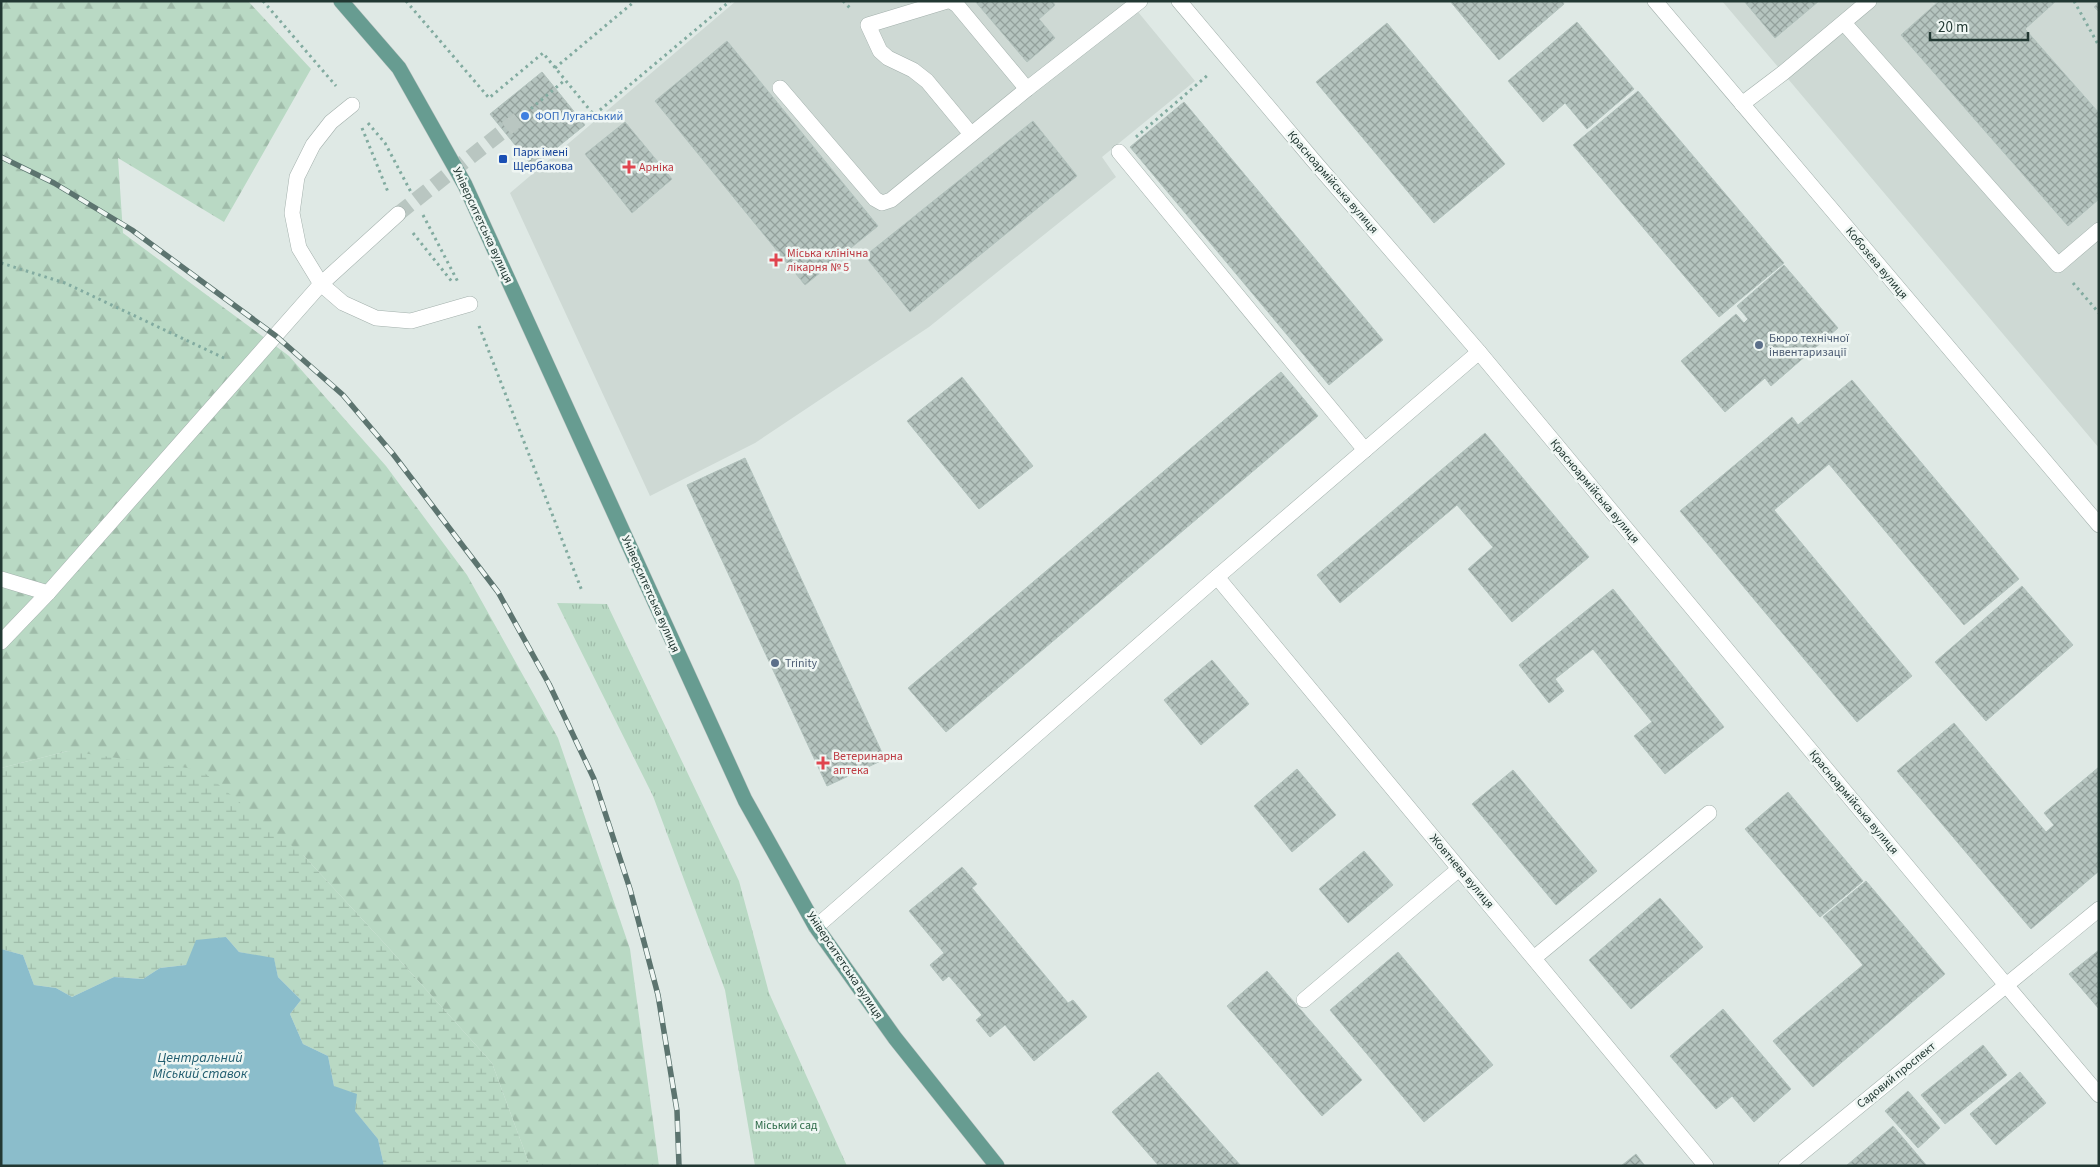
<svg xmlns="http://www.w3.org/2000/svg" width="2100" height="1167" font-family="'Source Sans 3',sans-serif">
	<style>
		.built { fill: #ced9d4 }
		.forest { fill: url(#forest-firs) }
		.wetland { fill: url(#wetland-marsh) }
		.park { fill: url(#park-tufts) }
		.water { fill: #8bbdcb }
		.building { fill: url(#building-cross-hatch); stroke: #b2c2bd }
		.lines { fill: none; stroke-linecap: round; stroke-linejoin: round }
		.pedestrian-tunnel { stroke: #b9c6c1; stroke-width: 15; stroke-dasharray: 15 8; stroke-linecap: butt }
		.service-casing { stroke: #a3b0ac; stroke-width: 16 }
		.pedestrian-casing { stroke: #a3b0ac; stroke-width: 16 }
		.minor-casing { stroke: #a3b0ac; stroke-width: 16 }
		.tertiary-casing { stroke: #a3b0ac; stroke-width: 16 }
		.primary-casing { stroke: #bdc3c2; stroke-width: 16 }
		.path { stroke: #82aba0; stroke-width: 3; stroke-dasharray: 2.5 4; stroke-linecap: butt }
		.service { stroke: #fff; stroke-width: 15 }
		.pedestrian { stroke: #fff; stroke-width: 15 }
		.minor { stroke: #fff; stroke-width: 15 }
		.tertiary { stroke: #fff; stroke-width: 15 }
		.primary { stroke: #679c91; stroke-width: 15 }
		.rail-casing { stroke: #5c746f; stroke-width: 5.5 }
		.rail { stroke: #eff6f3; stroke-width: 4; stroke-dasharray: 11; stroke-linecap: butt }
		.shop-dot { fill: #3f7fe0; stroke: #eff6f3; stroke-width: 2 }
		.transit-dot { fill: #1a4fb4; stroke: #eff6f3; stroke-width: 2 }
		.health-dot { fill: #e0444e; stroke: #eff6f3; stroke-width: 2 }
		.service-dot { fill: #5c6f8a; stroke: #eff6f3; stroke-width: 2 }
		.labels { text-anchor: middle; stroke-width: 5; stroke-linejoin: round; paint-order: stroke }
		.shop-label { font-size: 12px; fill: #366cbe; stroke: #eff6f3; text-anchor: start }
		.transit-label { font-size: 12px; fill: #164399; stroke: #eff6f3; text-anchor: start }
		.health-label { font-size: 12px; fill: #be3a42; stroke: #eff6f3; text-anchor: start }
		.street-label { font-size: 12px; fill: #223833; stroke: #eff6f3 }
		.service-label { font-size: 12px; fill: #4e5e75; stroke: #eff6f3; text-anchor: start }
		.park-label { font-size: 12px; fill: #2f6c4a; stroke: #eff6f3 }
		.water-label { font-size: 14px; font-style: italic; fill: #215d6f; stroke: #eff6f3 }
	</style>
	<defs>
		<pattern id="forest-firs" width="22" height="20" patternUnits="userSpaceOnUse" patternTransform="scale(1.25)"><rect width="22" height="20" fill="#b9d9c4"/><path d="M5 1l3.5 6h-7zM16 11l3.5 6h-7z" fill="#9fbba9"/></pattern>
		<pattern id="wetland-marsh" width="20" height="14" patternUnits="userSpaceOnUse" patternTransform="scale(1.25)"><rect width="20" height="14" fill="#b9d9c4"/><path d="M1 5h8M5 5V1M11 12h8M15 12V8" fill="none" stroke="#9fbba9"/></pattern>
		<pattern id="park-tufts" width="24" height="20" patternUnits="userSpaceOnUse" patternTransform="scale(1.25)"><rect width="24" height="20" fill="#b9d9c4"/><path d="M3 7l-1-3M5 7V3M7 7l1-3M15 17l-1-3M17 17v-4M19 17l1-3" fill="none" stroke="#9fbba9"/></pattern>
		<pattern id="building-cross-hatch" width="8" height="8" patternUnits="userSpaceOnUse" patternTransform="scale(1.25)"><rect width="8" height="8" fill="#b5c4bf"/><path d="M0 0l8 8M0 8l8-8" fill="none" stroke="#93a09c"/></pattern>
	</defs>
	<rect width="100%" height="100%" fill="#dfe9e5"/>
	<g class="built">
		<polygon points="736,1 1129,1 1195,81 1102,157 1116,177 929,327 755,443 650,496 510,193"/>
		<polygon points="1722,1 2099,1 2099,448 1773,61"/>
	</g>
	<polygon class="forest" points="1,1 248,1 311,69 224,222 118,158 123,233 289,356 386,466 467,575 558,738 630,949 659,1166 530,1166 492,1063 386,945 304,856 68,751 1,768"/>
	<polygon class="wetland" points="68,751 201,770 304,856 386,945 492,1063 530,1166 384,1166 378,1139 334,1086 328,1056 303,1044 290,1014 301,1000 278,977 274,959 239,952 226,937 186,965 160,968 143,979 114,977 72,997 56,988 34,985 23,955 1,949 1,768"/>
	<polygon class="park" points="557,603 607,604 739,881 769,993 847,1166 755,1166 725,990 653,796"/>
	<polygon class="water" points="226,937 239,952 274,958 278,977 301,1000 290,1014 303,1044 328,1056 334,1086 357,1094 355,1111 378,1139 384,1166 1,1166 1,949 23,955 34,985 56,988 72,997 114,977 143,979 160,968 186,965 196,940"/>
	<g class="building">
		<polygon points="975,1 1052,1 1055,5 1039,19 1055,38 1027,62"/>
		<polygon points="1450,1 1562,1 1564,4 1499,60"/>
		<polygon points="1744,1 1819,1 1775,38"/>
		<polygon points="1939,1 2056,1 2025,29 2099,113 2099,199 2068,226 1901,35"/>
		<polygon points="2099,2 2099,12 2094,7"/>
		<polygon points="1577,22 1634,89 1587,129 1565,103 1543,122 1508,81"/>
		<polygon points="1387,23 1505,164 1434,223 1316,82"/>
		<polygon points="727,41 878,226 805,285 655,101"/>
		<polygon points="542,72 585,125 533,167 490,114"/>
		<polygon points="1638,91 1784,263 1719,317 1573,145"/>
		<polygon points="1184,102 1383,340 1329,385 1130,147"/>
		<polygon points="1033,121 1077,176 910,312 865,256"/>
		<polygon points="625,122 672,179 632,213 585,154"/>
		<polygon points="1784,265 1838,328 1771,386 1765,378 1725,412 1681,361 1736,314 1744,323 1748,319 1737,306"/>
		<polygon points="1281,372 1318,416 946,732 908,688"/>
		<polygon points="962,377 1033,466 979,509 907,421"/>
		<polygon points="1852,380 2019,579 1964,625 1829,464 1774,510 1912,676 1857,722 1680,511 1792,417 1798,425"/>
		<polygon points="1485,433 1589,557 1512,622 1468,569 1493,547 1457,505 1340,603 1317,575"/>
		<polygon points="745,458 885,759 827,786 687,485"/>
		<polygon points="2022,586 2073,645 1986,721 1935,662"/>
		<polygon points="1613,589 1724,727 1665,774 1634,736 1652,722 1593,649 1555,679 1564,691 1549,703 1519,665"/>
		<polygon points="1212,660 1249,704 1201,745 1164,700"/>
		<polygon points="1954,723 2046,832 2054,825 2044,813 2099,767 2099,871 2031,929 1897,771"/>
		<polygon points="1297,769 1336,815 1292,852 1254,806"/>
		<polygon points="1513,770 1597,871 1556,905 1472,804"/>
		<polygon points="1788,792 1863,881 1820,917 1745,829"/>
		<polygon points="1364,851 1393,885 1348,923 1319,889"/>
		<polygon points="962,867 977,884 972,888 1068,1003 1073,1000 1087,1017 1034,1061 1005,1025 990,1037 976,1020 982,1015 949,976 943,981 930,965 944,953 909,911"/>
		<polygon points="1866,881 1945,974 1813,1087 1773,1041 1863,965 1823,917"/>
		<polygon points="1660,898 1703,947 1631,1009 1589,960"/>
		<polygon points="2099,950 2099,1009 2069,974"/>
		<polygon points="1398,952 1493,1065 1424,1122 1330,1010"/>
		<polygon points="1267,971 1362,1080 1322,1116 1227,1006"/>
		<polygon points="1723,1009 1791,1089 1754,1122 1732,1096 1716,1109 1670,1056"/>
		<polygon points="1983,1045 2007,1075 1945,1124 1921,1095"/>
		<polygon points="1158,1072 1241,1166 1159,1166 1112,1112"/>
		<polygon points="2020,1072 2046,1103 1996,1145 1970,1114"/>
		<polygon points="1908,1091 1940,1128 1918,1148 1885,1111"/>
		<polygon points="1893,1126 1927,1166 1846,1166"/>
		<polygon points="1636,1154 1645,1166 1621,1166"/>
	</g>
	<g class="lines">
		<polyline class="pedestrian-tunnel" points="398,214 521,117"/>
		<defs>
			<g id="service">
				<polyline points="947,1 868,25 880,51 888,58 913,70 927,81 971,134"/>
				<polyline points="951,1 957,5 1027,89"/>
				<polyline points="1844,23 2058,265 2099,230"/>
				<polyline points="780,88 875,199 882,203 891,200 1027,89 1140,1"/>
				<polyline points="1742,104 1783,73 1869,1"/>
				<polyline points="1119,152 1365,450"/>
				<polyline points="1,579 48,593"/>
				<polyline points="1534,958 1709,813"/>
				<polyline points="2006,985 2099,1095"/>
				<polyline points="1304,1000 1459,869"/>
			</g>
			<g id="pedestrian">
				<polyline points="352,105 331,122 313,145 297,177 292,213 299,248 321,284 343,303 376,318 411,321 470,304"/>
				<polyline points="1,642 48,593 321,284 398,214"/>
			</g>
			<g id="minor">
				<polyline points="1179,1 1313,160 1479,352 2006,985"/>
				<polyline points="1655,1 2099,525"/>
				<polyline points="1217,577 1706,1166"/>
				<polyline points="816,927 1217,577 1479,352"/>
			</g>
			<polyline id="tertiary" points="1786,1166 2099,909"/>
			<polyline id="primary" points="341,1 399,68 465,185 745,800 816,927 895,1038 997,1166"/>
		</defs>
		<use href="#service" class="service-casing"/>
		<use href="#pedestrian" class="pedestrian-casing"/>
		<use href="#minor" class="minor-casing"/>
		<use href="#tertiary" class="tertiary-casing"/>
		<use href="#primary" class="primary-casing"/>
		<g class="path">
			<polyline points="263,1 336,86"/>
			<polyline points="406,1 489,98 543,53 594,115 730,1"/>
			<polyline points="843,1 852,10"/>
			<polyline points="2074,1 2099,46"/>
			<polyline points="555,68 635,1"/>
			<polyline points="521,117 565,80"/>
			<polyline points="368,123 385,143 412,194"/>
			<polyline points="362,128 388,192"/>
			<polyline points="1136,137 1209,74"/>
			<polyline points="423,215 458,282"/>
			<polyline points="413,233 453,283"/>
			<polyline points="1,263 65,283 224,358"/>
			<polyline points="2073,283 2099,313"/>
			<polyline points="479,326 582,591"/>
		</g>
		<use href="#service" class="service"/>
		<use href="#pedestrian" class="pedestrian"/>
		<use href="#minor" class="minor"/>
		<use href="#tertiary" class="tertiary"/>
		<use href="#primary" class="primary"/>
		<defs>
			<polyline id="rail" points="1,157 54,183 132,230 276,336 343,395 393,454 498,592 549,684 594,779 630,889 658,995 677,1111 679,1166"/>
		</defs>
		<use href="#rail" class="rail-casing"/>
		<use href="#rail" class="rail"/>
	</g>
	<circle class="shop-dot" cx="525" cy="116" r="5"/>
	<rect class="transit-dot" x="498" y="154" width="10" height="10" rx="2.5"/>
	<g class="health-dot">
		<path d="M626.5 159.5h5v5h5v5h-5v5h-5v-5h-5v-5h5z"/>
		<path d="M773.5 252.5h5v5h5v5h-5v5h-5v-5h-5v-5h5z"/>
		<path d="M820.5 755.5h5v5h5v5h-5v5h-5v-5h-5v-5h5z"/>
	</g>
	<g class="service-dot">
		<circle cx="1759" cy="345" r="5"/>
		<circle cx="775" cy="663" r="5"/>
	</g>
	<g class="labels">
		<g class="shop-label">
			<text x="535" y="120">ФОП Луганський</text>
		</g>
		<g class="transit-label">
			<text x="513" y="156">Парк імені<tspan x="513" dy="14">Щербакова</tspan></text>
		</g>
		<g class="health-label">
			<text x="639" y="171">Арніка</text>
			<text x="787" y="257">Міська клінічна<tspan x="787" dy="14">лікарня № 5</tspan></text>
			<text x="833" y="760">Ветеринарна<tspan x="833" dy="14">аптека</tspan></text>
		</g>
		<g class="street-label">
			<text transform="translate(1333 182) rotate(49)" y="4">Красноармійська вулиця</text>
			<text transform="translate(483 225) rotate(65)" y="4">Університетська вулиця</text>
			<text transform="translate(1877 263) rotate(50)" y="4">Кобозєва вулиця</text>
			<text transform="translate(1595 491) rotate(50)" y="4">Красноармійська вулиця</text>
			<text transform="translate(651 594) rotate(66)" y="4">Університетська вулиця</text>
			<text transform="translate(1854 802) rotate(50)" y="4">Красноармійська вулиця</text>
			<text transform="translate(1462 871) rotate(50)" y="4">Жовтнева вулиця</text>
			<text transform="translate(845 965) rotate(56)" y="4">Університетська вулиця</text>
			<text transform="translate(1896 1075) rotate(-39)" y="4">Садовий проспект</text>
		</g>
		<g class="service-label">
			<text x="1769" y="342">Бюро технічної<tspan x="1769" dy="14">інвентаризації</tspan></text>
			<text x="785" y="667">Trinity</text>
		</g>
		<g class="park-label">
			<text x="786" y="1129">Міський сад</text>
		</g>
		<g class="water-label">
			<text x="200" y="1062">Центральний<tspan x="200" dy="16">Міський ставок</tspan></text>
		</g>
	</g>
	<rect width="2100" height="1167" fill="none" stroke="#223833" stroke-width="5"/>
	<path d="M1930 32v8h98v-8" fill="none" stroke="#223833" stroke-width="2.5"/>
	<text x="1938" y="32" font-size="15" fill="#223833" stroke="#eff6f3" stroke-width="4" paint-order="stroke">20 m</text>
</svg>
